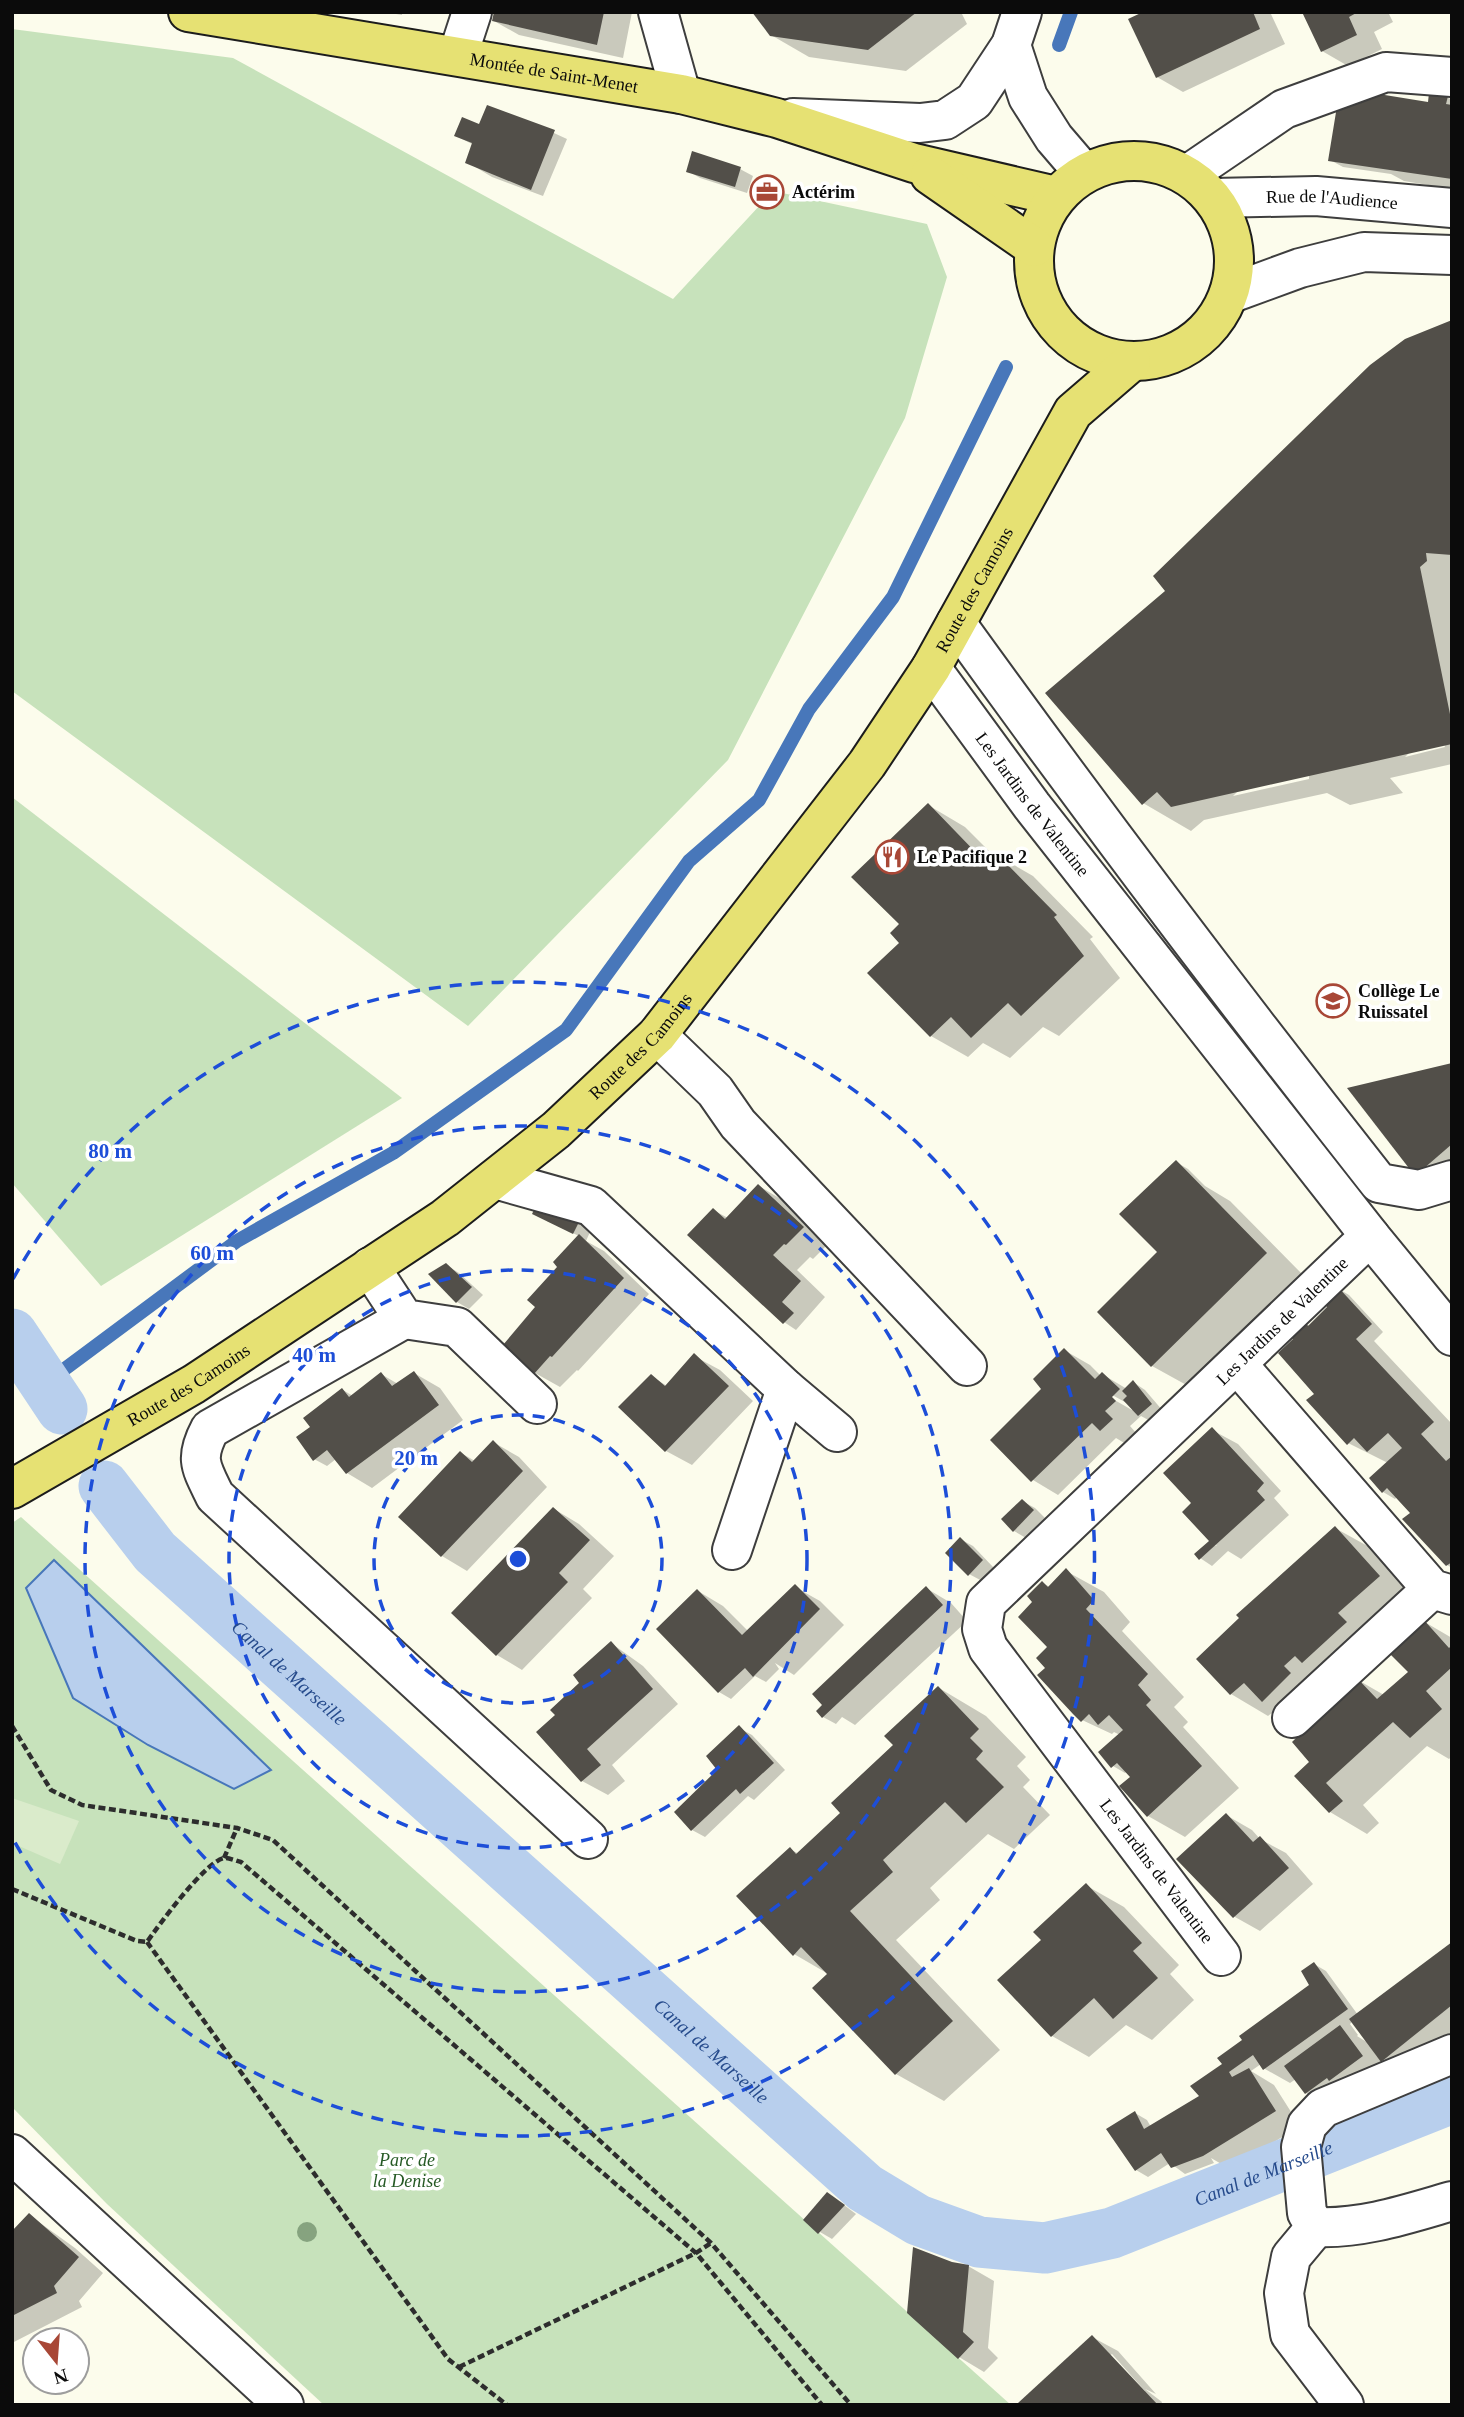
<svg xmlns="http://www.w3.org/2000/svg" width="1464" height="2417" font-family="'Times New Roman',serif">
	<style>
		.green { fill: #c7e2bb }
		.pitch { fill: #daebcb }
		.water { fill: #b8cfed; stroke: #4877ba; stroke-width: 2 }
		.shadow { fill: #0003; fill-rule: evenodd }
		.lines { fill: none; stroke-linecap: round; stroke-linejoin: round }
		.stream { stroke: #4877ba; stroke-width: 14 }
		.canal { stroke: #b8cfed; stroke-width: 51 }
		.building { fill: #524f49 }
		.minor-casing { stroke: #3e3e3e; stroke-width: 42 }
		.major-casing { stroke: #1c1c1c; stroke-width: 42 }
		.path { stroke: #2d2d2d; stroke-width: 4.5; stroke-dasharray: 7 3.5; stroke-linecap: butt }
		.minor { stroke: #fff; stroke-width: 38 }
		.major { stroke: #e6e173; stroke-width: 38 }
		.tree { fill: #86a37f }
		.ring { fill: none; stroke: #1d4ed8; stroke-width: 3.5; stroke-dasharray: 12 9 }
		.labels { text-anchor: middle; stroke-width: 7; stroke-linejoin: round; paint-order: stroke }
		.street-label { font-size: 18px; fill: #0b0b0b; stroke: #fff }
		.poi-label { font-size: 18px; font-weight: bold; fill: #0b0b0b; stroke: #fff; text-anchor: start }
		.park-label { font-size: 18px; font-style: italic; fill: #265a25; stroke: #fff }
		.water-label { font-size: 19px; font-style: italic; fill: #264b8c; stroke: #fff }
		.centre { fill: #1d4ed8; stroke: #fff; stroke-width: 3.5 }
		.ring-label { font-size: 21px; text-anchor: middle; font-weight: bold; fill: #1d4ed8; stroke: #fff; stroke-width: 7; stroke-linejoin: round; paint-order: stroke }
	</style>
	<rect width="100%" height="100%" fill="#fcfcec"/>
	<g class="green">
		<polygon points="12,29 233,58 673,299 773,191 927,224 947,277 905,418 728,760 468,1026 12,691"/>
		<polygon points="12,797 402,1098 101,1286 12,1183"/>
		<polygon points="21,1517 1011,2405 324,2405 107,2204 12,2107 12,1523"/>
	</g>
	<polygon class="pitch" points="12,1798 79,1821 60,1864 12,1843"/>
	<polygon class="water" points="54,1560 271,1770 234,1789 148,1745 73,1698 26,1588"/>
	<g class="shadow">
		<polygon points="384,12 402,12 402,15"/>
		<polygon points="489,12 632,12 623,58 519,35 494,21 495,15"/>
		<polygon points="755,12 961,12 967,24 906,71 809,57 771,35"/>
		<polygon points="1147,12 1270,12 1285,44 1183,92 1157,77"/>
		<polygon points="1304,12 1388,12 1393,22 1374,32 1382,49 1348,66 1322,51"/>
		<polygon points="1447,97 1452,100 1452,189 1404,181 1391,174 1343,167 1330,160 1429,104"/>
		<polygon points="530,122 567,139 543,196 492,177 467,162 474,145 456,136 478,125"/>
		<polygon points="693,154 740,169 753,176 747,193 700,178 688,171"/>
		<path d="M1452,322V608L1450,609L1452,764L1390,778L1403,793L1350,805L1327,793L1204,820L1191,831L1143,803L1167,590ZM1444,744L1445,747L1405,757L1410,752ZM1309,775V779L1233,796L1238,791Z"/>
		<polygon points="928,805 965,827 994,856 995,854 1033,876 1093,937 1090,939 1120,978 1059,1036 1043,1027 1010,1058 983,1043 968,1057 931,1036 902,944 901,923"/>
		<polygon points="1452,1065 1452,1195 1416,1174"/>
		<polygon points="1176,1162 1188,1169 1205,1186 1230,1201 1303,1275 1190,1387 1152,1366 1099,1312 1160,1252"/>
		<polygon points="759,1186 784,1201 829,1243 813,1259 810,1257 797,1270 825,1297 796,1330 784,1322 713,1210 728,1218"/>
		<polygon points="547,1221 594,1223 586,1241 604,1251 649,1294 578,1371 577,1370 560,1387 535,1373 537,1307 558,1269 579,1236"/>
		<polygon points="446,1265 459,1273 483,1295 469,1309 457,1302"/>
		<polygon points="1337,1288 1349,1295 1383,1332 1374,1341 1452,1424 1452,1568 1447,1565 1417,1519 1397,1497 1395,1499 1383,1492 1388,1463 1348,1443 1322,1401 1297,1339 1304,1322 1310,1326 1328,1310"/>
		<path d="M1064,1350L1090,1365L1101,1376L1102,1374L1127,1389L1133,1382L1145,1390L1163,1411L1152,1422L1141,1416L1130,1426L1137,1434L1126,1444L1116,1438L1058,1495L1033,1480L1043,1389ZM1105,1391L1132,1406V1410L1104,1394Z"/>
		<polygon points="694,1356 720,1370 753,1401 692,1465 666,1451 651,1376 667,1386"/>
		<polygon points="414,1373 440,1388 463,1420 372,1488 347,1473 336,1459 327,1466 314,1459 310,1429 343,1390 353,1396 381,1374 398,1384"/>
		<polygon points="1212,1430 1238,1444 1281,1491 1274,1498 1289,1515 1241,1559 1228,1551 1212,1566 1200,1558 1210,1543 1217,1546 1185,1512 1193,1503"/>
		<polygon points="493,1442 519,1457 547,1487 467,1571 442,1556 461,1453 475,1461"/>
		<polygon points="1022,1501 1035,1508 1045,1518 1026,1538 1014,1531"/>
		<polygon points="554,1509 579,1524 614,1556 583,1589 592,1598 522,1670 497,1655"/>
		<polygon points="1335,1528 1373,1549 1416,1599 1268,1716 1231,1694"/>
		<polygon points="960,1539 973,1546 994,1568 982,1581 969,1574"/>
		<polygon points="1066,1571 1104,1592 1130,1622 1122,1631 1184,1697 1174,1707 1188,1722 1183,1727 1239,1788 1185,1837 1148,1816 1132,1777 1127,1771 1125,1773 1113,1766 1120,1735 1114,1732 1112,1734 1082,1720 1048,1668 1049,1647 1035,1602 1042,1583 1050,1587"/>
		<polygon points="795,1587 820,1601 844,1625 794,1675 775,1663 779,1669 766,1682 755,1676 731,1699 719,1692 698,1591 723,1606 748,1631"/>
		<polygon points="926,1588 951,1603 967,1621 855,1725 842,1717 836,1724 823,1717 818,1711"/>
		<polygon points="1423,1621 1452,1638 1452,1756 1449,1759 1427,1746 1363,1805 1379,1823 1367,1834 1330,1812 1312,1762 1358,1680 1384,1695 1410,1672"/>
		<polygon points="611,1643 643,1666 678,1704 612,1765 625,1781 608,1795 582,1781 558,1716"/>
		<polygon points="939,1688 986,1716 1026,1757 1017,1766 1030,1780 1023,1787 1050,1815 1014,1849 988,1834 930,1888 940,1900 896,1940 1000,2050 944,2101 896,2074 830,1975 794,1954 790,1849 799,1854 842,1813"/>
		<polygon points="739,1728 752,1735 785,1770 754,1800 748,1796 705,1837 692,1830 676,1812 719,1770"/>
		<polygon points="1226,1815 1252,1830 1260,1839 1286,1853 1313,1884 1260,1931 1235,1917 1179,1859"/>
		<polygon points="1087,1886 1124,1907 1179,1965 1170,1974 1194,2000 1152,2040 1126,2025 1089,2057 1052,2036 1043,1940"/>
		<path d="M1452,1944V2039L1410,2072L1426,2093L1394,2116L1391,2114L1370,2130L1306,2093L1296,2079L1290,2083L1265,2069L1261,2064L1251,2071L1274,2085L1300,2126L1230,2169L1211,2158L1214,2163L1185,2174L1170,2163L1148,2177L1136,2170L1135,2113L1147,2120L1151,2127L1201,2097L1224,2065L1309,1987L1314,1964L1326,1971L1358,2015ZM1353,2021L1370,2044L1357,2036L1358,2035L1350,2024Z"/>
		<polygon points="840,2202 856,2214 832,2239 820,2232"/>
		<polygon points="29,2215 75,2248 103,2273 79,2301 82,2307 12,2343 12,2234"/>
		<polygon points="952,2264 968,2266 994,2281 988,2348 998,2358 984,2372 959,2357"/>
		<path d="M1092,2337L1118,2351L1156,2394L1145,2389L1162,2402L1161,2405L1020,2403ZM1112,2354L1145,2391L1143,2393L1109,2356Z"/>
	</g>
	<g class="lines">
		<g class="stream">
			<polyline points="1059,45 1071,12"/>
			<polyline points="62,1371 237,1241 393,1153 566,1030 689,861 759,800 809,709 893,597 1006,367"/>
		</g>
		<g class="canal">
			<polyline points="12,1334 62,1409"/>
			<path id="s1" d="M104,1486L155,1552L865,2188L918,2220L979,2242L1045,2248L1112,2233L1452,2098"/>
		</g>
	</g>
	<g class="building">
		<polygon points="494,12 604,12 597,45 492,21"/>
		<polygon points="752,12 917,12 868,50 770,36"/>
		<polygon points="1143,12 1253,12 1260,29 1156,78 1128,19"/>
		<polygon points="1302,12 1358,12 1349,17 1357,35 1321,52"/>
		<polygon points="1360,91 1428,102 1429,93 1448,96 1446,104 1452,105 1452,179 1328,161 1338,100"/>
		<polygon points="487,105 555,130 531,190 465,163 472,143 454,136 462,117 479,124"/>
		<polygon points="692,151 741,167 735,187 686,172"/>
		<polygon points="1452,320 1452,555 1426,553 1427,561 1420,567 1451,719 1452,744 1171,807 1157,792 1142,805 1045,693 1165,591 1153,576 1370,365 1405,339"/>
		<polygon points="928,803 985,862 995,852 1057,915 1054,917 1084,956 1021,1016 1008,1003 971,1038 951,1017 930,1037 867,973 899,943 890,933 899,924 851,877"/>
		<polygon points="1452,1063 1452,1144 1415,1176 1347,1088"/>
		<polygon points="1176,1160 1267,1253 1151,1367 1097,1312 1157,1252 1119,1214"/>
		<polygon points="758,1184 804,1227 786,1245 784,1244 773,1255 801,1281 782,1302 794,1313 783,1324 687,1235 713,1208 725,1219"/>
		<polygon points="541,1195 583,1214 573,1234 532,1214"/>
		<polygon points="579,1234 624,1278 552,1357 550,1356 534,1374 503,1345 535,1307 527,1300 557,1267 553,1262"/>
		<polygon points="446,1263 472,1287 456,1303 428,1274"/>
		<polygon points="1337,1286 1372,1324 1356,1339 1434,1422 1421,1434 1446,1461 1452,1456 1452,1562 1446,1566 1402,1519 1410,1513 1387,1488 1382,1493 1369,1478 1402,1448 1388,1433 1367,1452 1354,1438 1347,1445 1306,1400 1314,1394 1278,1353 1293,1339 1288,1334 1304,1320 1308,1326 1327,1307 1322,1300"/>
		<polygon points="1064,1348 1095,1379 1102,1372 1120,1389 1112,1397 1116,1401 1105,1411 1113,1419 1100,1431 1092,1423 1031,1482 990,1440 1041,1389 1033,1379"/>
		<polygon points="694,1353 729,1386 665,1452 618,1407 651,1374 665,1386"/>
		<polygon points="414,1371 439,1405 346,1474 327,1450 313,1461 296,1437 310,1427 303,1418 342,1388 349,1397 381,1372 392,1386"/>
		<polygon points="1133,1380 1152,1404 1138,1416 1123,1400 1127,1396 1122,1391"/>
		<polygon points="1212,1427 1264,1483 1257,1491 1265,1500 1199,1560 1194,1554 1209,1541 1182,1512 1191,1503 1163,1473"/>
		<polygon points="493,1440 523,1471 441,1557 398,1517 460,1451 472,1462"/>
		<polygon points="1022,1499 1034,1510 1013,1532 1001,1519"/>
		<polygon points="553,1507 590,1540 559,1573 568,1582 496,1656 451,1613"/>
		<polygon points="1335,1526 1380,1576 1338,1613 1347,1622 1338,1630 1302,1663 1295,1656 1284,1666 1291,1673 1262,1702 1244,1683 1230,1695 1196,1659 1239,1618 1236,1615"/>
		<polygon points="960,1537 983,1560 968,1576 945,1553"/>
		<polygon points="1066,1568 1094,1600 1086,1609 1148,1674 1138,1685 1151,1700 1146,1705 1202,1766 1147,1817 1119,1786 1130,1777 1117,1763 1111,1768 1098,1752 1123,1730 1109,1715 1098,1725 1089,1714 1081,1722 1073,1714 1037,1675 1045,1668 1036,1658 1047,1647 1018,1617 1032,1602 1027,1596 1042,1581 1048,1587"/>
		<polygon points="795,1584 820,1609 753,1677 745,1668 718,1693 656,1629 697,1589 742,1635"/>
		<polygon points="926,1586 943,1605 822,1718 816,1711 822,1705 812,1694"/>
		<polygon points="1423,1619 1449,1648 1452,1645 1452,1667 1426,1691 1442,1709 1410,1738 1393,1722 1326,1783 1343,1801 1329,1813 1294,1776 1309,1762 1292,1742 1357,1678 1377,1699 1408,1672 1388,1652"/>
		<polygon points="611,1641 653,1689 587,1749 601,1765 581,1782 536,1732 555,1715 550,1710 579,1683 573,1675"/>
		<polygon points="938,1686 979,1729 970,1738 983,1751 976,1759 1004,1787 966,1823 945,1802 883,1860 893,1872 850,1911 953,2021 895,2075 812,1988 827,1974 801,1947 793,1956 736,1896 790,1847 796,1854 840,1813 831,1803 893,1745 884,1736"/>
		<polygon points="739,1725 774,1763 740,1794 736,1789 691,1831 674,1812 717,1770 706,1756"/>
		<polygon points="1226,1813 1253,1842 1260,1836 1289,1868 1233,1918 1176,1859"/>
		<polygon points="1086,1883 1142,1943 1133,1951 1158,1978 1113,2019 1094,1998 1051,2037 997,1980 1041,1940 1033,1932"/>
		<polygon points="1452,1942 1452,2005 1381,2062 1349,2019"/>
		<polygon points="1314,1962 1348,2009 1263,2070 1253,2055 1229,2072 1232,2077 1249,2068 1276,2111 1203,2156 1171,2168 1161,2153 1135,2171 1106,2129 1135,2111 1144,2129 1199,2096 1190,2086 1222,2064 1217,2058 1242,2040 1239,2036 1309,1985 1301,1971"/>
		<polygon points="1340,2025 1363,2056 1329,2081 1327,2078 1305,2094 1284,2066"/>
		<polygon points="827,2192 845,2205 818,2234 803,2220"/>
		<polygon points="29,2213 79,2257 54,2286 57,2293 12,2316 12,2231"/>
		<polygon points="913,2247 952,2262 969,2265 963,2332 974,2342 958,2359 907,2313"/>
		<polygon points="1092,2335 1158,2405 1018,2403 1043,2380"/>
	</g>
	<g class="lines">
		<defs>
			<g id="minor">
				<polyline points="658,12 681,94"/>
				<polyline points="1011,45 1028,97 1054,138 1084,173"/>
				<polyline points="458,55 472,12"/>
				<polyline points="793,118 920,123 945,120 974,101 1011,45 1022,12"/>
				<polyline points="1187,175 1284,109 1386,72 1452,77"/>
				<path id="s2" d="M1213,198L1316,196L1452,208"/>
				<polyline points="1229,294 1300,268 1364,252 1452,255"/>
				<path d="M956,623C1093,813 1234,999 1379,1183L1419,1190L1452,1180"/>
				<path id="s3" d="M931,668L1032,806L1370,1236L986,1603L982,1629L988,1648L1221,1956"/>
				<polyline points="657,1035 715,1091 738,1124 967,1366"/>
				<polyline points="495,1179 591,1206 786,1389 837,1432"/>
				<polyline points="1370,1236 1452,1336"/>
				<polyline points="370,1267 404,1319 457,1327 537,1404"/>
				<path d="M404,1319L210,1429C194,1459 201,1467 215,1496L588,1839"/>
				<polyline points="1237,1364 1432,1589 1452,1595"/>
				<polyline points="732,1550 786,1389"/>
				<polyline points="1292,1718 1432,1589"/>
				<path d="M1452,2054L1323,2108L1307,2125L1301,2147L1307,2213L1316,2227C1363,2229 1407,2214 1452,2201"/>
				<polyline points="12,2154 284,2405"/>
				<polyline points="1316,2227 1291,2257 1284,2293 1290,2334 1344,2405"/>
			</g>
			<g id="major">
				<path id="s4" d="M188,12L681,94L777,118L914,163L1056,196"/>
				<circle cx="1134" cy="261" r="100"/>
				<polyline points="930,175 1034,247"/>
				<path id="s5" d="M12,1489L194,1384L445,1218L556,1130L657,1035L867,764L931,668L1073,412L1131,362"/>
			</g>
		</defs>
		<use href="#minor" class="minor-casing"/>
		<use href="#major" class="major-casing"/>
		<g class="path">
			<polyline points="12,1726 51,1790 82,1805 237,1828 273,1840 711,2243 851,2405"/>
			<polyline points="224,1858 237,1828"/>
			<path d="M12,1889L137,1941L147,1942C158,1926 207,1859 225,1858C230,1858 236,1861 241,1862L696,2253L822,2405"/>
			<polyline points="147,1942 448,2359 507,2405"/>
			<polyline points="459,2367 696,2253 711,2243"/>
		</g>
		<use href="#minor" class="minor"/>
		<use href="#major" class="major"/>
	</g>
	<circle class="tree" cx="307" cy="2232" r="10"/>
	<g class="ring">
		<circle cx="518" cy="1559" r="144"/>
		<circle cx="518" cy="1559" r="289"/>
		<circle cx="518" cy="1559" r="433"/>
		<path d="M13 1279A577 577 0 1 1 13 1839"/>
	</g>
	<defs>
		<symbol id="office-ring" viewBox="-11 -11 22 22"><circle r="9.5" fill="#fff" stroke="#a84736" stroke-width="1.5"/><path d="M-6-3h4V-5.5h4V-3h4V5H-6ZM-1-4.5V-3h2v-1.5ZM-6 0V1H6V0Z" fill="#a84736"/></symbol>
		<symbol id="restaurant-ring" viewBox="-11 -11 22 22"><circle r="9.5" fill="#fff" stroke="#a84736" stroke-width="1.5"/><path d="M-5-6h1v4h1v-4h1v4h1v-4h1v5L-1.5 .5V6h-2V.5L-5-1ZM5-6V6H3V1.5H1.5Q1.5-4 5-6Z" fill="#a84736"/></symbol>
		<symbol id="school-ring" viewBox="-11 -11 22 22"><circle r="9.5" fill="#fff" stroke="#a84736" stroke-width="1.5"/><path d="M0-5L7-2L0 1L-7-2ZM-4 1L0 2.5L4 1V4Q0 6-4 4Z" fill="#a84736"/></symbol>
	</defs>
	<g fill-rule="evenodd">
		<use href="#office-ring" x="748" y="173" width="38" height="38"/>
		<use href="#restaurant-ring" x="873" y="838" width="38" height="38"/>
		<use href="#school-ring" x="1314" y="982" width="38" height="38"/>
	</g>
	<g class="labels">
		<g class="street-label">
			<text dy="6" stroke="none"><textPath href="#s4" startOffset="371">Montée de Saint-Menet</textPath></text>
			<text dy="6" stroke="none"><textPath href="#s2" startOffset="119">Rue de l'Audience</textPath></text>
			<text dy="6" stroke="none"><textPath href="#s5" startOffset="1339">Route des Camoins</textPath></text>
			<text dy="6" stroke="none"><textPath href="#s3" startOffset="170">Les Jardins de Valentine</textPath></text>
			<text dy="6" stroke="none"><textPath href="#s5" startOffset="772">Route des Camoins</textPath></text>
			<text transform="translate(1282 1321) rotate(-44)" y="6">Les Jardins de Valentine</text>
			<text dy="6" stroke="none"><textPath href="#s5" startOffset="205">Route des Camoins</textPath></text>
			<text dy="6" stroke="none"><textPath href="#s3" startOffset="1575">Les Jardins de Valentine</textPath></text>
		</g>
		<g class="poi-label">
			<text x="792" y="198">Actérim</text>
			<text x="917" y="863">Le Pacifique 2</text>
			<text x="1358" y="997">Collège Le<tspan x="1358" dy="21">Ruissatel</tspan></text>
		</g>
		<g class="park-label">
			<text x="407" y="2166">Parc de<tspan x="407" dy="21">la Denise</tspan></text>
		</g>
		<g class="water-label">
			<text dy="7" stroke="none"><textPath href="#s1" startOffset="264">Canal de Marseille</textPath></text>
			<text dy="7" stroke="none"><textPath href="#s1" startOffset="831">Canal de Marseille</textPath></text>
			<text dy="7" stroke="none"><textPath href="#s1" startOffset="1461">Canal de Marseille</textPath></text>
		</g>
	</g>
	<circle cx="518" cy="1559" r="10" class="centre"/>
	<g class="ring-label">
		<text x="110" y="1158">80 m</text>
		<text x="212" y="1260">60 m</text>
		<text x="314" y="1362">40 m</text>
		<text x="416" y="1465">20 m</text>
	</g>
	<rect width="1464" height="2417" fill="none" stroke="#0b0b0b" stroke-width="28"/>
	<g transform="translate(56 2361) rotate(163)"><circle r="33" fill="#ffffff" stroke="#9d9d9d" stroke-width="2"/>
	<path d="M0-5L12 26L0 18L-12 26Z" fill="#a84736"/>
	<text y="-10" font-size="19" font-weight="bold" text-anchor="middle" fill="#0b0b0b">N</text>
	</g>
</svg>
